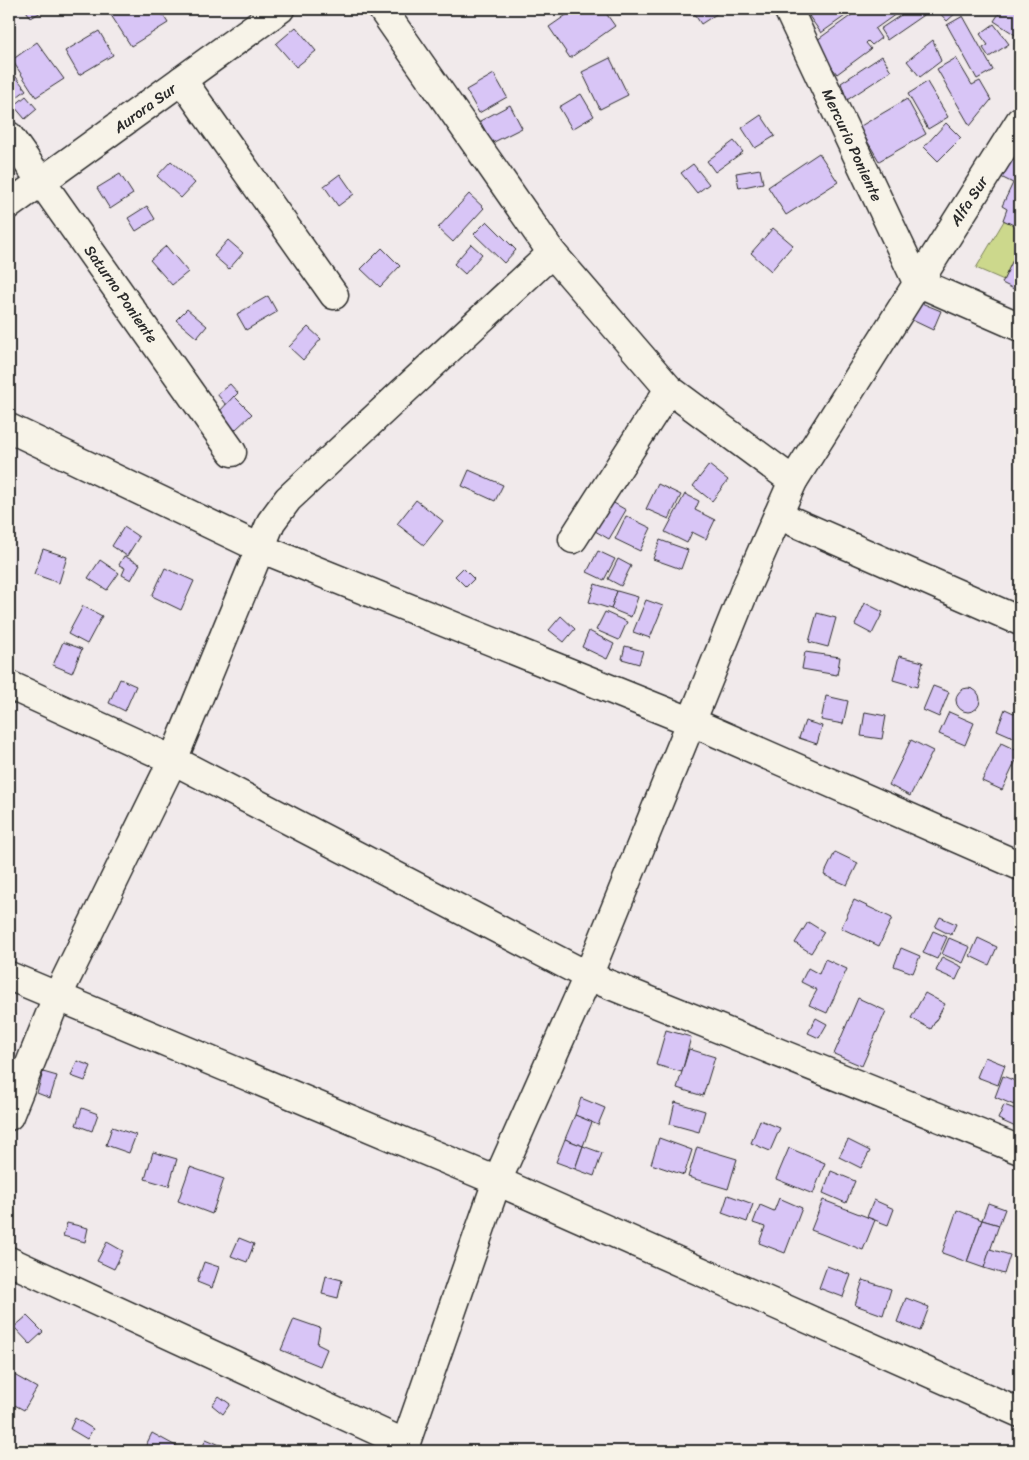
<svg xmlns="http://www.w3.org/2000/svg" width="1029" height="1460" font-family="Sriracha,sans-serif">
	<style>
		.green { fill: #ccd88c; stroke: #7c825c }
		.building { fill: #d8c5f6; stroke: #2b2b2b }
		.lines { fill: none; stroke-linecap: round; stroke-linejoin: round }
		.minor-casing { stroke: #2b2b2b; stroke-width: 31 }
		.minor { stroke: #f7f3e8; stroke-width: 28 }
		.labels { text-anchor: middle; stroke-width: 5; stroke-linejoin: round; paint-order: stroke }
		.street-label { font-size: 15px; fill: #2b2b2b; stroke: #f7f3e8 }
	</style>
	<rect width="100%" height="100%" fill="#f1eaeb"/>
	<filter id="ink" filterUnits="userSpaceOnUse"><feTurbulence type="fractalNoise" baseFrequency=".02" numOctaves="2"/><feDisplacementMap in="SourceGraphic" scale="10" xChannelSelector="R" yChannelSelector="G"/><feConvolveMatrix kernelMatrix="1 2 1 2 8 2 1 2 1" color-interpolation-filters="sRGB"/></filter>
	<g filter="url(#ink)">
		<polygon class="green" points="1020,194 1020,287 976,268"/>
		<g class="building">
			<polygon points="25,9 46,9 31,18"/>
			<polygon points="107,9 159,9 168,23 131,46"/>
			<polygon points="575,9 603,9 615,26 570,58 549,27"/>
			<polygon points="691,9 724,9 701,24"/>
			<polygon points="820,9 855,9 821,33 809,16"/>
			<polygon points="860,9 903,9 875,29 881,38 872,45 868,41 866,43 871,49 837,74 813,43"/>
			<polygon points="910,9 932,9 887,40 880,29"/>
			<polygon points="936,9 956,9 958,11 947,21"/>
			<polygon points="1002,9 1020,9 1020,32 1017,36 994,21"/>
			<polygon points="963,16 993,70 977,79 947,25"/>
			<polygon points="994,24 1009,44 989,57 983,48 988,45 980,34"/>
			<polygon points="296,27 316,51 296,67 276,44"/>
			<polygon points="99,31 113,55 79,75 65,51"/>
			<polygon points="933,40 941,61 920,77 907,61"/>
			<polygon points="37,42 64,79 36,97 12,60"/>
			<polygon points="882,56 891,71 847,100 841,83"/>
			<polygon points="610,58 628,95 600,109 582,72"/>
			<polygon points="956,58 972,85 980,81 991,100 970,126 937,69"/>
			<polygon points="13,73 26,90 13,100 9,94 9,76"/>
			<polygon points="494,74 507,97 479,113 466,90"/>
			<polygon points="927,82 948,117 928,129 908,94"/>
			<polygon points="581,94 594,116 572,129 559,107"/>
			<polygon points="26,96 37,109 25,119 14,106"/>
			<polygon points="907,99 926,134 879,161 859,127"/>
			<polygon points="510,105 522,128 492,143 480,121"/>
			<polygon points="761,115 775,136 755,148 742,128"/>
			<polygon points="946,123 961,138 938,161 924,147"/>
			<polygon points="1020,137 1020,228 1003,220 1007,209 1002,206 1013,183 1001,177"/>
			<polygon points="734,141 743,152 715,172 707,161"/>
			<polygon points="819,153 838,182 786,215 768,187"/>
			<polygon points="171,161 195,183 181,198 157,176"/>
			<polygon points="693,164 709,184 697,193 681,173"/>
			<polygon points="760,169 763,183 739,188 736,173"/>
			<polygon points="120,174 133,194 110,209 97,188"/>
			<polygon points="340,174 354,194 338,206 324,186"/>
			<polygon points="469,194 484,208 453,242 438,228"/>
			<polygon points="147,206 155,219 136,231 128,218"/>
			<polygon points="487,221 516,250 504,263 474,234"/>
			<polygon points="773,228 793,245 771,271 751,253"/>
			<polygon points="228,240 243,253 229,269 214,256"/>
			<polygon points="471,244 482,254 465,274 454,264"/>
			<polygon points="1020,245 1020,292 1002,283"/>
			<polygon points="166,246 188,272 172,285 150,260"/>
			<polygon points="382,248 400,266 380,287 361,269"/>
			<polygon points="268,296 277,312 246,330 237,314"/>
			<polygon points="919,302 941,311 933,330 912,320"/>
			<polygon points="187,309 207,326 197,338 176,320"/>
			<polygon points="308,327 321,339 303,360 289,347"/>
			<polygon points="230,384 238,393 226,405 217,394"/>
			<polygon points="234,396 252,414 235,430 218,413"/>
			<polygon points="709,465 728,480 712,501 693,486"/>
			<polygon points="469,470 503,485 495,501 462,486"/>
			<polygon points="658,484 681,495 669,519 646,509"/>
			<polygon points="685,494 699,501 695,510 715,520 706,539 692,532 687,543 665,532"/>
			<polygon points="416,500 443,521 424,545 397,524"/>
			<polygon points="612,502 626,510 609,539 595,531"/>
			<polygon points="626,516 651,528 640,551 615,539"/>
			<polygon points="124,527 139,537 127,556 112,546"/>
			<polygon points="660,540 688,550 681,569 653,559"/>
			<polygon points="43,549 67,557 59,583 34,574"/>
			<polygon points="598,551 615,559 604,580 587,572"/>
			<polygon points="124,556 140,564 131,580 122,575 125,568 119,565"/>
			<polygon points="618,559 631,566 621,586 608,579"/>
			<polygon points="100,560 119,573 107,590 88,578"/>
			<polygon points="165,568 194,581 181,610 152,596"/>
			<polygon points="463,568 474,579 466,587 455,576"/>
			<polygon points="595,584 617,591 611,609 589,602"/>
			<polygon points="617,591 638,597 631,617 611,609"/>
			<polygon points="646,600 663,606 650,638 633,632"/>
			<polygon points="865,603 883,612 872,634 855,625"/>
			<polygon points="83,606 102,616 87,644 68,634"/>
			<polygon points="605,612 627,622 619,640 596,630"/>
			<polygon points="817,613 836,618 828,647 809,642"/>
			<polygon points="561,616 575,629 564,642 549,630"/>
			<polygon points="589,631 614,644 607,659 582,647"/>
			<polygon points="63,642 82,649 72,673 53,665"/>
			<polygon points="625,646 643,651 639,664 622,659"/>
			<polygon points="805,652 840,657 837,675 802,669"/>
			<polygon points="899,656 923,662 917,687 893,680"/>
			<polygon points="120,679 136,686 125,711 109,703"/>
			<polygon points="933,686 949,692 939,717 923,710"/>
			<circle cx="968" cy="700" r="12"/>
			<polygon points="1020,688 1020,705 1014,702"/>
			<polygon points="826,696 848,701 843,724 821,720"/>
			<polygon points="1005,709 1020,716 1020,740 997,730"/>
			<polygon points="865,712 886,716 882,739 861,736"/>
			<polygon points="949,712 974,723 965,745 939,734"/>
			<polygon points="805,721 822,726 817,744 799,738"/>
			<polygon points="911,740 933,751 910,796 889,785"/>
			<polygon points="1001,743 1020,752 1002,790 982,781"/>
			<polygon points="835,852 858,863 847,885 824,875"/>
			<polygon points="854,900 892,918 879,946 841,928"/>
			<polygon points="940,917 956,924 951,935 935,927"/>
			<polygon points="808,922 824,932 811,953 795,943"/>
			<polygon points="933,931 947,937 937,959 923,953"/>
			<polygon points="949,938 970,947 963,963 942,954"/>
			<polygon points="978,938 997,947 989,965 970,956"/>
			<polygon points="901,948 920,956 913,973 894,966"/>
			<polygon points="1020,952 1020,966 1015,963"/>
			<polygon points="942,957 962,967 956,980 936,971"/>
			<polygon points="825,959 847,969 827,1013 809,1005 817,990 801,982 808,968 819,974"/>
			<polygon points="925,993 945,1004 931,1029 911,1018"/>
			<polygon points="858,998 886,1011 862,1066 834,1054"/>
			<polygon points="816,1018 827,1024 819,1038 808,1033"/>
			<polygon points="666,1030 691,1037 682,1072 656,1065"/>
			<polygon points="689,1049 715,1057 703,1096 677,1088"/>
			<polygon points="985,1057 1005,1065 998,1085 977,1077"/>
			<polygon points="77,1061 91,1066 85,1081 71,1076"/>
			<polygon points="43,1072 57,1076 50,1098 37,1093"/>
			<polygon points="1003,1076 1020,1083 1014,1105 995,1097"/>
			<polygon points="1020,1096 1020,1129 998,1119 1004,1105 1015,1109"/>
			<polygon points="581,1098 605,1108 598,1125 575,1115"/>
			<polygon points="675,1102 705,1111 699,1132 670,1124"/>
			<polygon points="82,1108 98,1114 92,1131 76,1125"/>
			<polygon points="575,1115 592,1122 583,1146 565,1139"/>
			<polygon points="760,1120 780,1128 770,1151 751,1143"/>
			<polygon points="112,1127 136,1135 129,1153 106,1145"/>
			<polygon points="659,1138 692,1150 684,1175 651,1164"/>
			<polygon points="565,1139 583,1146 575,1169 556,1162"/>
			<polygon points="848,1140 870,1151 861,1168 839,1157"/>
			<polygon points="583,1146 602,1153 594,1176 575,1169"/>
			<polygon points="697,1147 737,1159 728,1189 688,1177"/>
			<polygon points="789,1148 825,1163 813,1194 776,1179"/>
			<polygon points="153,1152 177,1159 169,1186 145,1179"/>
			<polygon points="190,1167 224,1179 212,1214 178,1201"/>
			<polygon points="831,1171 855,1181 846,1203 823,1193"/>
			<polygon points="728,1195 753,1204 747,1222 722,1213"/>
			<polygon points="779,1198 802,1208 785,1253 759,1243 765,1227 753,1223 760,1205 774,1211"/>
			<polygon points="823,1200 875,1220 863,1250 811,1230"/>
			<polygon points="874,1200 894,1209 888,1225 867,1217"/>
			<polygon points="988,1203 1005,1209 999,1225 982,1220"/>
			<polygon points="957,1210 982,1220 967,1262 942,1253"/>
			<polygon points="982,1220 999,1225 984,1268 967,1262"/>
			<polygon points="67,1223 88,1228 85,1242 63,1236"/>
			<polygon points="239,1238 254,1244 247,1262 231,1256"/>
			<polygon points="107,1242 123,1251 114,1269 97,1261"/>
			<polygon points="990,1249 1010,1255 1004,1274 984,1268"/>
			<polygon points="204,1262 219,1267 212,1288 197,1282"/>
			<polygon points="827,1266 851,1275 843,1297 819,1288"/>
			<polygon points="326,1276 342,1280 338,1298 322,1294"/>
			<polygon points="863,1280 891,1289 883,1315 855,1305"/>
			<polygon points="906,1298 929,1307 920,1331 897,1322"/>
			<polygon points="27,1316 43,1332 30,1344 14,1327"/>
			<polygon points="294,1319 320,1328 317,1344 327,1349 320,1366 281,1350"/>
			<polygon points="9,1372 37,1388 24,1410 9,1402"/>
			<polygon points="219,1396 230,1404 223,1414 212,1405"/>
			<polygon points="75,1418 93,1429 87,1439 70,1429"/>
			<polygon points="152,1433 185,1451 143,1451"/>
			<polygon points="206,1439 234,1451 201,1451"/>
		</g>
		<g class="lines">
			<defs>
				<g id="minor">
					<polyline points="382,9 552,253 669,389 793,481"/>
					<polyline points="788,9 917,282"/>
					<polyline points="182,80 334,295"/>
					<polyline points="9,136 232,452"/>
					<polyline points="9,205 280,9"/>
					<polyline points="917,282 1020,327"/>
					<polyline points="9,428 260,548 692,722 1020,866"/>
					<polyline points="778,515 1020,621"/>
					<polyline points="573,539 669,389"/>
					<polyline points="9,685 173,760 588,976 1020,1150"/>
					<polyline points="9,976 497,1181 1020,1413"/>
					<polyline points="9,1116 57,997 173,760 271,522 288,499 552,253"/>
					<polyline points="9,1261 406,1444"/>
					<polyline points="403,1451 497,1181 588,976 744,592 793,481 1020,121"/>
				</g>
			</defs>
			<use href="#minor" class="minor-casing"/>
			<use href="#minor" class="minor"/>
		</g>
	</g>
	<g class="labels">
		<g class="street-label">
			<text transform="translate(145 108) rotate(-36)" y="5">Aurora Sur</text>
			<text transform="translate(852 145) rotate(65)" y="5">Mercurio Poniente</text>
			<text transform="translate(969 201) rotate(-57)" y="5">Alfa Sur</text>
			<text transform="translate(121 294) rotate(55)" y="5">Saturno Poniente</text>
		</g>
	</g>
	<rect width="1029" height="1460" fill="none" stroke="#f7f3e8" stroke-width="30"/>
	<rect x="15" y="15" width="999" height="1430" fill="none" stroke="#2b2b2b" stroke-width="2" filter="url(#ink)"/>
</svg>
